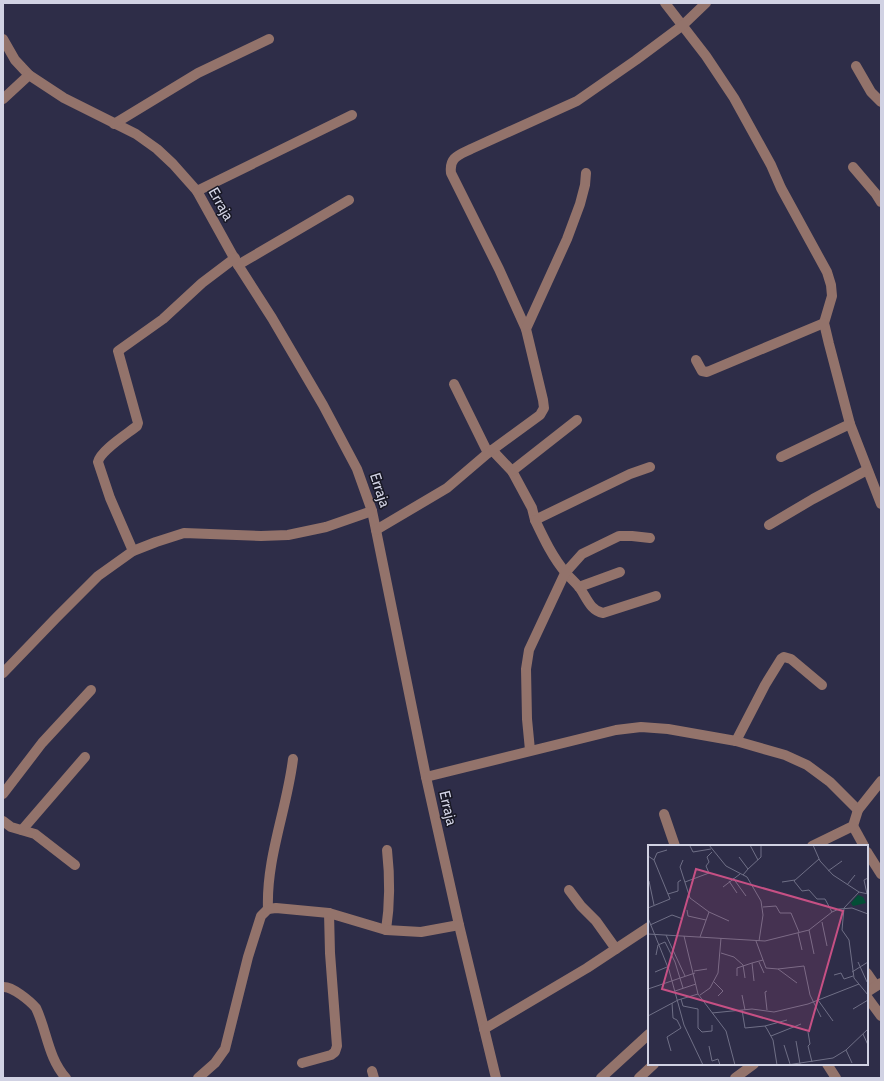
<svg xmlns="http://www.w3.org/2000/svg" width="884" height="1081" font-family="Cabin,sans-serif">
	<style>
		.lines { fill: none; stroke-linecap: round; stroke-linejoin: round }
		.minor { stroke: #93736b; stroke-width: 10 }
		.labels { text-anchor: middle; stroke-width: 3; stroke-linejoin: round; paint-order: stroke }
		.street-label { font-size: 15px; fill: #d1d2e3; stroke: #171723 }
		.inset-road { fill: none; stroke: #6f6f86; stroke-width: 1 }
		.view { fill: #c65084; fill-opacity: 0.15; stroke: #c65084; stroke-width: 2 }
		.inset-edge { fill: none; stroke: #d1d2e3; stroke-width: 2 }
	</style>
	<rect width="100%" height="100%" fill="#2e2d48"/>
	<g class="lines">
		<g class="minor">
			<polyline points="665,3 706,56 734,98 771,165 781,188 827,272 831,285 832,296 824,323 829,344 850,424 881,504"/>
			<polyline points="3,39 15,60 29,75 64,98 136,134 157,149 173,164 197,191 238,265 272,318 323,405 357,469 372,511 376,530 426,777 459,925 496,1078"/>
			<polyline points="856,66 871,92 881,102"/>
			<polyline points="3,99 29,75"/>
			<polyline points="114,124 198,73 269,39"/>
			<polyline points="853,167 876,194 881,202"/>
			<polyline points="197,191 352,115"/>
			<polyline points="238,265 349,200"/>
			<path d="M526,329L499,269L451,173C449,157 459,155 471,149L577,101L636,60L683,25L706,3"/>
			<polyline points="696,360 702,371 707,372 824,323"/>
			<polyline points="454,384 488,453"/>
			<polyline points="492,450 512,471 532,508 535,520 630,474 650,467"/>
			<polyline points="781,457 850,424"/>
			<polyline points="512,471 577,420"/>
			<path d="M535,520C544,539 553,558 566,573C570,578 575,582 579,587C586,596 590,611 603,613L656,596"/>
			<polyline points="769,525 813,499 867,470"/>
			<polyline points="376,530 447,488 488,453 540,415 544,408 543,400 526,329 567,239 580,204 585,185 586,173"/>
			<path d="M133,551L110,498L98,462C100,451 127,434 137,426L138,423L118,351L163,319L202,283L235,258"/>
			<polyline points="579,587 620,572"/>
			<polyline points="3,673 56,618 98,576 133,551 156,542 184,533 261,536 288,535 326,527 372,511"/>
			<polyline points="736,741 765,685 781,659 784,657 791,659 822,685"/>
			<polyline points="530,750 527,719 526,669 529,650 565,573 582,554 619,536 632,536 650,538"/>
			<polyline points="426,777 616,730 641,727 668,729 736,741 785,755 807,765 830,782 858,810"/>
			<polyline points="3,794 42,743 91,690"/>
			<polyline points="664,814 675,846"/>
			<polyline points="3,821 11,827 35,834 75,865"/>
			<polyline points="853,826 864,846"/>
			<polyline points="22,830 85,757"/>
			<polyline points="812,846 853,826 858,810 881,781"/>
			<polyline points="867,852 881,874"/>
			<polyline points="569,890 581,906 596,921 616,949"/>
			<path d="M268,909C266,858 287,809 293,759"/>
			<path d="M386,930C390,904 390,877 387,850"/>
			<polyline points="867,973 876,986"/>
			<path d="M3,987C12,986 30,1001 36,1008C47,1031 48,1058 66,1078"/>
			<polyline points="867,992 881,983"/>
			<polyline points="867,997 881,1016"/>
			<polyline points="484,1029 587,968 649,927"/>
			<polyline points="302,1063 331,1055 335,1052 337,1046 330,953 329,913"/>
			<polyline points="827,1064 836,1078"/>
			<polyline points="372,1071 374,1078"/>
			<polyline points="198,1078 215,1063 225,1049 248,957 261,916 268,909 276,908 329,913 386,930 421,932 459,925"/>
			<polyline points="601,1078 649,1034"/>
			<polyline points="639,1078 654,1064"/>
			<polyline points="735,1078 754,1064"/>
		</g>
	</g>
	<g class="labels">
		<g class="street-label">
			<text transform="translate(221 204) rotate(60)" y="5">Erraja</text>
			<text transform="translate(380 490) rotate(72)" y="5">Erraja</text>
			<text transform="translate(448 808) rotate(77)" y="5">Erraja</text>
		</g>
	</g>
	<g transform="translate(648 845)">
		<rect width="220" height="220" fill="#2e2d48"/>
		<path d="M210,50L215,52L218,58L205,61L203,58Z" fill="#034e36"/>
		<path class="inset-road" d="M61,0L78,21L99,32L113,56L115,70L111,96M102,0L110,15M165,0L172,16L185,30L211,47L220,49M42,1L45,7L63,4M0,11L6,15L22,54L0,63M91,12L100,24L95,30M171,14L146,36L154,46L161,45L169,54H177L184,67M6,15L9,8L19,5M35,15L32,22L42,53L61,67L52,92M100,24L113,12V0M180,26L194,16M85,33L98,51M1,36L6,60M81,36L89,48M37,37L61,28L58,21L61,17L59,12L64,7M134,37L147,35M199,40L207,30M75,42L92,29M211,47L196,63L194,85L201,95L206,133L220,150M20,49L30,46V37L33,35M219,49L216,35L220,33M115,62L128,61L132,68H143L151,87M39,65L40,71L58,75M61,67L81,76M0,73L21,125L36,180L55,220M174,77L179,101M2,80L24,70L35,74M161,85L166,109M150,88L154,105M0,89L117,96L161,85L184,67L191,64L204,63L220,69M18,90L37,131M36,91L50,149L78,186L87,220M108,96L118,123L130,124L149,138M73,108L86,112L95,120L97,133M8,110L10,100L17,97L27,117L35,143M111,117L116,128M210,117L219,137M130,124L156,121L162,150L173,172M46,126L59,124M7,127L19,122M204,127L220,117M186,130L193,128L196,134L205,131M89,131V123L104,118M106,136L104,118L115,115M66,137L75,146L70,151M0,144L47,128M27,146L48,139M119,146L117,147L119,165M52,150L62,143L70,128L73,93M94,150L97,165M33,154L35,161L50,164V183L54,187L64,186V180M170,155L185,176M205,164L220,155M94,165L97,183L117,181L119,184L125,195L129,220M64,168L104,164L126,167L160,159L211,139M0,171L30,155L50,149M117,181L139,175M160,187L162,199L160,201L164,217M215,189L220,200M123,191L153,179M148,196L152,219M136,200L142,219M61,201L64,216L70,214L72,220M198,205L204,218M23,206L19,192L33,183L29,175L25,173L24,158M139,220L185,213L198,205L220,184"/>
		<path class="view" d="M48,24L195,66L161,186L14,144Z"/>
		<rect width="220" height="220" class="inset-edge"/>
	</g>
	<rect width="884" height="1081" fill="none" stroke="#d1d2e3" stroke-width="8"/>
</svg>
